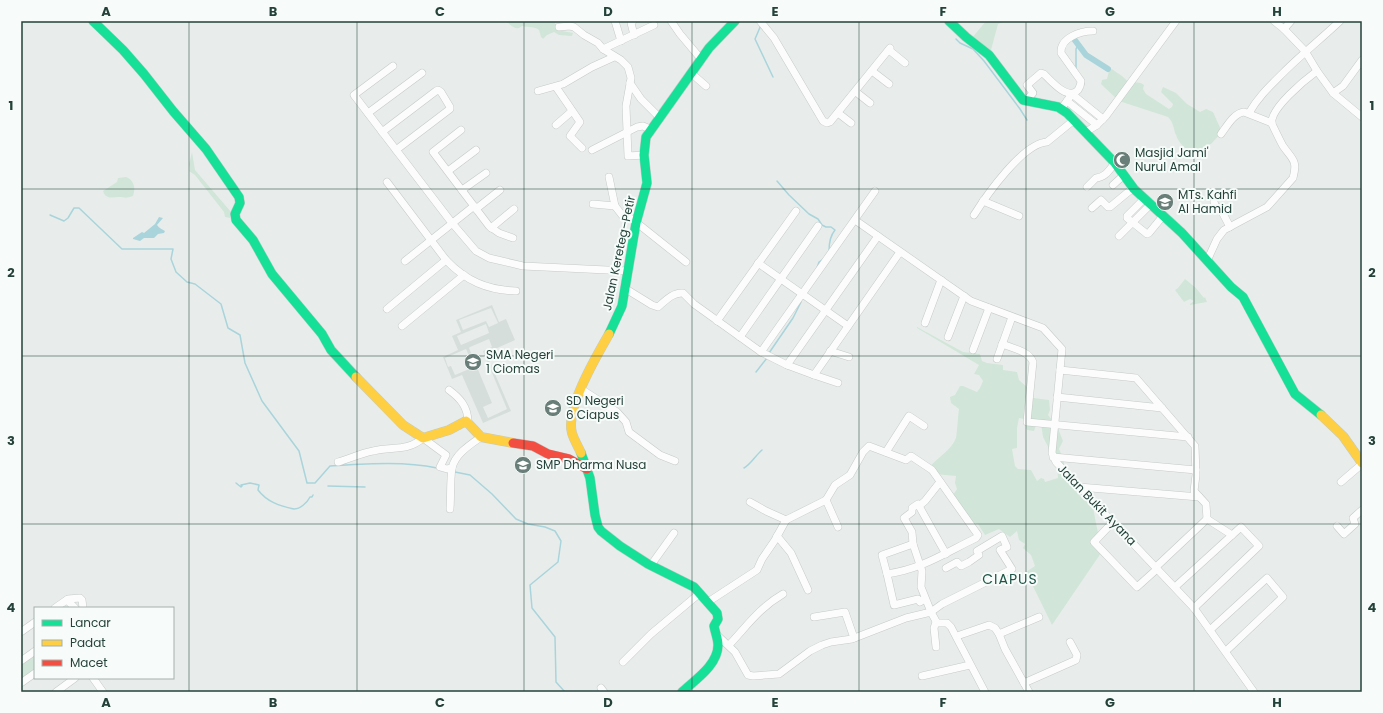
<svg xmlns="http://www.w3.org/2000/svg" width="1383" height="713" font-family="Poppins,sans-serif">
	<style>
		.built { fill: #d6dedb; fill-rule: evenodd }
		.green { fill: #d1e6d8; fill-rule: evenodd }
		.water { fill: #a9d4db }
		.lines { fill: none; stroke-linecap: round; stroke-linejoin: round }
		.stream { stroke: #a9d4db; stroke-width: 1.5 }
		.canal { stroke: #a9d4db; stroke-width: 6 }
		.street-casing { stroke: #c5cac8; stroke-width: 8 }
		.fast-casing { stroke: #c3cbc8; stroke-width: 10 }
		.slow-casing { stroke: #c3cbc8; stroke-width: 10 }
		.jam-casing { stroke: #c3cbc8; stroke-width: 10 }
		.street { stroke: #fcfcfc; stroke-width: 7 }
		.fast { stroke: #16e098; stroke-width: 9 }
		.slow { stroke: #ffcf43; stroke-width: 9 }
		.jam { stroke: #f24e42; stroke-width: 9 }
		.grid { fill: none; stroke: #24423a; stroke-width: 1; stroke-opacity: 0.55 }
		.labels { text-anchor: middle; stroke-width: 4; stroke-linejoin: round; paint-order: stroke }
		.poi-label { font-size: 12px; fill: #24423a; stroke: #f7fbf9; text-anchor: start }
		.street-label { font-size: 12px; fill: #24423a; stroke: #f7fbf9 }
		.quarter-label { font-size: 14px; letter-spacing: 1px; fill: #1f5548; stroke: #f7fbf9 }
		.neatline { fill: none; stroke: #24423a; stroke-width: 1.5 }
		.grid-label { font-size: 13px; text-anchor: middle; font-weight: bold; fill: #24423a }
	</style>
	<rect width="100%" height="100%" fill="#e8edeb"/>
	<path class="built" d="M492,305L499,322L506,319L515,340L486,353L511,411L483,423L462,375L452,379L443,357L458,350L452,336L461,332L456,320ZM491,308L498,323L489,327L486,321L463,330L459,320ZM486,324L489,333L461,345L457,336ZM489,339L492,347L483,351L507,409L488,418L483,407L492,403L469,348L470,347ZM466,349L474,367L455,375L451,366L448,367L445,358Z"/>
	<g class="green">
		<path d="M505,21H554C560,34 562,30 573,33L572,36L559,35L554,32L547,35L543,39L541,37L539,30C534,26 529,28 522,26C515,32 512,25 505,21Z"/>
		<polygon points="986,21 1007,21 998,24 991,50 972,38"/>
		<path d="M1112,69C1114,71 1123,76 1124,78C1128,81 1127,83 1133,84C1137,82 1139,82 1144,85L1143,89L1146,94L1169,109L1172,107L1173,104L1161,92L1163,87L1176,93L1187,104L1200,112L1206,109L1213,112L1222,132L1211,144L1206,145L1204,153L1194,154C1186,149 1179,144 1176,135C1173,128 1174,123 1168,117L1119,101L1101,84L1102,80L1107,79L1109,71Z"/>
		<polygon points="192,152 195,170 231,212 230,218 225,217 224,212 195,175 189,171 190,169 189,164"/>
		<path d="M126,177C134,180 136,188 133,196C127,198 126,198 120,197C112,197 106,200 103,191L117,182L118,178Z"/>
		<polygon points="1185,279 1196,288 1204,298 1205,297 1207,302 1190,305 1190,304 1194,301 1190,299 1184,302 1175,290 1178,288"/>
		<path d="M917,327L963,352L980,354L982,361L987,363L1003,365V370L1017,372L1019,380L1028,388L1026,397L1049,400L1050,410L1048,415L1057,426L1063,441L1059,449L1064,460V477L1075,489L1080,496L1093,506C1095,522 1100,537 1101,553L1052,625L1026,572L1035,566L1031,555L1023,548L1025,544L1019,540L1017,531L1010,537L999,529L985,535L978,524L969,522L951,498L957,489L955,483L956,476L935,474L928,469C935,459 952,450 956,438C957,433 958,416 959,409L951,403L950,397L955,395L960,386H963L977,392L980,388L983,381L979,375L974,374L979,365L917,328ZM1019,418L1024,419L1027,430L1034,431L1036,425L1041,423L1043,437L1057,464L1058,478L1045,482L1044,479L1041,478L1037,481L1031,470L1018,469L1015,466L1012,449L1017,448V428Z"/>
		<polygon points="35,655 35,669 21,679 21,665"/>
	</g>
	<path class="water" d="M159,217L163,218L157,225C159,228 162,229 165,231L164,233L158,234L154,238H144L140,241L133,239V238L142,232L144,233L155,224Z"/>
	<g class="lines">
		<g class="stream">
			<polyline points="761,25 755,39 773,77"/>
			<polyline points="956,39 960,43 973,49 984,61 1020,109 1027,120"/>
			<polyline points="1076,69 1076,49 1078,45"/>
			<path d="M777,181L789,195L809,214L818,219L822,225L826,227H831L835,230C830,236 829,242 829,251"/>
			<path d="M50,215L64,221L68,218L74,208H79L122,249H173L171,259L176,272L187,282L195,284L221,304L228,328L240,335L245,363L262,401L299,451L307,483H315L330,466C365,464 403,461 437,468"/>
			<polyline points="817,268 819,262 822,260"/>
			<polyline points="769,353 793,318 801,302"/>
			<polyline points="756,372 767,358"/>
			<path d="M744,468C751,464 755,456 762,450"/>
			<polyline points="455,472 470,475 492,494 516,519 528,524 545,527 555,531 561,541 558,562 530,585 532,608 555,637 556,682 565,692"/>
			<path d="M236,483L241,487L242,486L241,485L250,483L259,485L258,490C267,502 280,506 294,509C300,509 307,503 310,497H312L313,495"/>
			<polyline points="328,486 365,487"/>
		</g>
		<polyline class="canal" points="1074,39 1086,55 1108,69"/>
		<defs>
			<g id="street">
				<polyline points="615,21 621,41"/>
				<polyline points="633,21 631,23 634,35"/>
				<polyline points="671,21 680,34 701,59"/>
				<polyline points="760,21 774,38 823,121 827,123 830,122 890,48"/>
				<polyline points="1274,21 1284,29 1305,51 1317,71 1333,93 1362,117"/>
				<polyline points="559,27 570,26 574,27 584,35 598,43 603,49 621,60 628,67 631,78 626,106 628,156 644,155"/>
				<polyline points="1284,29 1291,21"/>
				<polyline points="603,49 654,25"/>
				<polyline points="889,50 905,63"/>
				<polyline points="393,66 354,95 452,223 476,251 489,258 523,266 628,271"/>
				<polyline points="872,71 889,84"/>
				<polyline points="691,73 706,86"/>
				<polyline points="630,83 641,99 659,117"/>
				<polyline points="556,87 580,122 570,136 582,148"/>
				<polyline points="538,91 563,84 592,67 614,57"/>
				<polyline points="856,92 870,103"/>
				<polyline points="1333,93 1343,86 1362,60"/>
				<path d="M1026,101L1033,93L1027,85L1041,73L1044,74C1051,81 1068,101 1078,90C1080,87 1081,85 1081,81L1061,53C1060,38 1080,31 1093,31"/>
				<polyline points="1067,101 1097,125"/>
				<polyline points="1061,109 1072,94 1103,119"/>
				<polyline points="368,113 422,73"/>
				<polyline points="838,113 851,123"/>
				<path d="M1249,113C1258,97 1270,86 1283,73C1301,55 1321,39 1340,21"/>
				<polyline points="556,125 571,112"/>
				<polyline points="461,130 433,152 489,226 499,233 513,238"/>
				<polyline points="382,132 436,91 438,90 441,92 450,107 450,109 396,150"/>
				<polyline points="1086,132 1097,125 1106,116 1176,21"/>
				<path d="M1221,134C1227,126 1234,113 1244,112L1272,123"/>
				<polyline points="592,150 637,127 643,126 650,129"/>
				<polyline points="448,171 476,150"/>
				<polyline points="609,177 615,206 622,215 632,219 686,262"/>
				<path d="M387,182L446,260C466,281 487,290 516,291"/>
				<polyline points="1113,185 1124,175"/>
				<path d="M1087,187L1096,178C1106,177 1109,170 1115,163"/>
				<polyline points="462,190 486,173"/>
				<polyline points="1144,199 1127,216 1127,218 1147,234 1149,233 1163,216"/>
				<polyline points="983,201 1019,216"/>
				<polyline points="1214,202 1216,207 1220,208 1230,227"/>
				<polyline points="593,204 615,206"/>
				<polyline points="1092,208 1101,200 1108,207 1110,207 1133,188"/>
				<polyline points="476,209 500,190"/>
				<path d="M974,215C986,196 1023,143 1047,142L1074,120"/>
				<polyline points="855,220 971,301 1043,328 1062,349 1052,453 1056,462 1194,608 1254,692"/>
				<polyline points="491,228 514,209"/>
				<polyline points="1119,236 1150,205"/>
				<polyline points="405,261 474,206"/>
				<path d="M1207,261L1217,239L1224,230L1267,207L1293,178C1298,160 1292,159 1283,146C1281,143 1273,126 1272,124C1269,109 1306,79 1317,71"/>
				<polyline points="758,263 848,326"/>
				<path d="M626,289L652,305L658,307C665,301 673,292 683,293L694,304L761,352L787,365L814,375L900,252"/>
				<polyline points="387,309 446,260"/>
				<polyline points="717,321 796,211"/>
				<polyline points="925,323 941,280"/>
				<polyline points="402,326 464,275"/>
				<polyline points="740,337 818,226"/>
				<polyline points="948,337 964,296"/>
				<path d="M1002,344C1012,348 1029,351 1033,362L1027,422L1188,437"/>
				<polyline points="973,350 989,308"/>
				<polyline points="830,351 849,357"/>
				<polyline points="761,352 875,191"/>
				<polyline points="997,359 1012,317"/>
				<polyline points="787,365 878,236"/>
				<polyline points="1060,370 1136,378 1195,446 1196,475 1194,491 1206,504 1207,519"/>
				<polyline points="814,375 838,383"/>
				<polyline points="581,389 617,412 626,422 629,432 633,435 660,455 675,461"/>
				<path d="M449,390C460,398 468,407 468,422"/>
				<polyline points="1057,397 1162,408"/>
				<polyline points="886,452 909,416 924,426"/>
				<polyline points="1053,457 1196,470"/>
				<path d="M338,462C349,459 361,453 373,451C392,446 407,452 423,438L446,455L440,467L447,469L452,468"/>
				<polyline points="940,482 925,501 919,506 918,504 912,508 912,512 904,518 912,532 913,544 922,571 921,587 931,612 942,604 1012,569 1000,550 1007,547 1002,536 977,551 979,555 969,562 961,566 957,562 946,568"/>
				<polyline points="1341,482 1362,464"/>
				<polyline points="1079,487 1199,497"/>
				<path d="M826,500L835,485L850,475L863,452L869,446L906,460L911,456L932,470L978,535L976,538C945,553 922,569 887,574L882,555L913,544"/>
				<polyline points="750,502 766,511 786,520 826,500 838,527"/>
				<polyline points="919,506 946,554"/>
				<path d="M450,509C451,496 450,481 452,468C455,454 471,444 481,437"/>
				<polyline points="1207,519 1232,535"/>
				<polyline points="1113,522 1094,542 1137,587 1157,569"/>
				<polyline points="1337,526 1344,534 1355,524 1353,518 1362,510"/>
				<polyline points="777,536 791,553 808,590"/>
				<polyline points="651,565 674,533"/>
				<polyline points="1156,567 1207,519"/>
				<polyline points="887,574 894,605 918,599 920,602 925,599"/>
				<polyline points="1175,587 1241,527 1259,546 1194,608"/>
				<polyline points="67,600 75,608"/>
				<polyline points="708,602 757,570 762,559 775,540 786,520"/>
				<polyline points="55,608 68,599 80,598 82,600 83,608"/>
				<polyline points="814,617 845,612 854,638"/>
				<polyline points="936,622 934,628 936,647"/>
				<polyline points="1210,630 1267,578 1283,597 1226,651"/>
				<polyline points="21,632 35,622"/>
				<polyline points="999,634 1039,617"/>
				<polyline points="717,635 735,652 748,675 753,676 779,674 810,651 822,645 831,642 852,639 906,618 931,612 937,623 947,623 951,627 985,692"/>
				<polyline points="957,636 989,625 995,628 999,634 1005,649 1029,692"/>
				<path d="M729,645C747,626 759,608 783,594"/>
				<polyline points="21,661 35,651"/>
				<polyline points="623,662 651,634 700,593"/>
				<polyline points="922,676 970,665"/>
				<polyline points="93,678 103,692"/>
				<polyline points="21,683 35,673"/>
				<polyline points="1024,683 1076,660 1077,655 1070,642"/>
				<polyline points="601,688 604,692"/>
				<polyline points="56,692 75,678"/>
			</g>
			<g id="fast">
				<polyline points="93,21 123,50 144,74 173,111 206,149 239,197 240,203 235,214 236,220 253,240 272,274 322,334 331,350 356,377"/>
				<polyline points="949,21 966,37 989,55 1023,100 1058,107 1067,113 1115,163 1134,189 1182,233 1231,287 1243,297 1295,394 1321,415"/>
				<polyline points="609,334 622,306 636,223 647,183 644,155 646,137 709,48 735,21"/>
				<path d="M581,453L590,478L595,515L598,527L601,531L620,546L648,564L694,587L717,613L718,619L714,626C715,632 718,639 718,645C718,665 695,680 682,692"/>
			</g>
			<g id="slow">
				<polyline points="356,377 403,425 423,438 449,430 466,421 481,437 513,443"/>
				<polyline points="1321,415 1343,436 1362,463"/>
				<path d="M581,453C578,446 574,440 572,433C565,409 597,355 609,334"/>
			</g>
			<polyline id="jam" points="513,443 533,446 548,454 569,459 587,469"/>
		</defs>
		<use href="#street" class="street-casing"/>
		<use href="#fast" class="fast-casing"/>
		<use href="#slow" class="slow-casing"/>
		<use href="#jam" class="jam-casing"/>
		<use href="#street" class="street"/>
		<use href="#fast" class="fast"/>
		<use href="#slow" class="slow"/>
		<use href="#jam" class="jam"/>
	</g>
	<path class="grid" d="M189,21V692M357,21V692M524,21V692M692,21V692M859,21V692M1026,21V692M1194,21V692M21,189H1362M21,356H1362M21,524H1362"/>
	<defs>
		<symbol id="mosque-disc" viewBox="-11 -11 22 22"><circle r="9.5" fill="#697e78" stroke="#f7fbf9"/><path d="M3.5-4.9A6 6 0 1 0 3.5 4.9A5 5 0 1 1 3.5-4.9Z" fill="#fff"/></symbol>
		<symbol id="school-disc" viewBox="-11 -11 22 22"><circle r="9.5" fill="#697e78" stroke="#f7fbf9"/><path d="M0-5L7-2L0 1L-7-2ZM-4 1L0 2.5L4 1V4Q0 6-4 4Z" fill="#fff"/></symbol>
	</defs>
	<g fill-rule="evenodd">
		<use href="#mosque-disc" x="1112" y="150" width="20" height="20"/>
		<use href="#school-disc" x="1155" y="192" width="20" height="20"/>
		<use href="#school-disc" x="463" y="352" width="20" height="20"/>
		<use href="#school-disc" x="543" y="398" width="20" height="20"/>
		<use href="#school-disc" x="513" y="455" width="20" height="20"/>
	</g>
	<g class="labels">
		<g class="poi-label">
			<text x="1135" y="157">Masjid Jami'<tspan x="1135" dy="14">Nurul Amal</tspan></text>
			<text x="1178" y="199">MTs. Kahfi<tspan x="1178" dy="14">Al Hamid</tspan></text>
			<text x="486" y="359">SMA Negeri<tspan x="486" dy="14">1 Ciomas</tspan></text>
			<text x="566" y="405">SD Negeri<tspan x="566" dy="14">6 Ciapus</tspan></text>
			<text x="536" y="469">SMP Dharma Nusa</text>
		</g>
		<g class="street-label">
			<text transform="translate(619 253) rotate(-78)" y="4">Jalan Kereteg–Petir</text>
			<text transform="translate(1097 505) rotate(46)" y="4">Jalan Bukit Ayana</text>
		</g>
		<g class="quarter-label">
			<text x="1010" y="584">CIAPUS</text>
		</g>
	</g>
	<rect width="1383" height="713" fill="none" stroke="#f7fbf9" stroke-width="44"/>
	<rect x="34" y="607" width="140" height="72" fill="#f7fbf9" stroke="#a3b1ad"/>
	<rect x="42" y="620" width="20" height="6" fill="#16e098" stroke="#a3b1ad"/>
	<text x="70" y="627" font-size="12" fill="#24423a">Lancar</text>
	<rect x="42" y="640" width="20" height="6" fill="#ffcf43" stroke="#a3b1ad"/>
	<text x="70" y="647" font-size="12" fill="#24423a">Padat</text>
	<rect x="42" y="660" width="20" height="6" fill="#f24e42" stroke="#a3b1ad"/>
	<text x="70" y="667" font-size="12" fill="#24423a">Macet</text>
	<rect x="22" y="22" width="1339" height="669" class="neatline"/>
	<g class="grid-label">
		<text x="106" y="16">A</text>
		<text x="273" y="16">B</text>
		<text x="440" y="16">C</text>
		<text x="608" y="16">D</text>
		<text x="775" y="16">E</text>
		<text x="943" y="16">F</text>
		<text x="1110" y="16">G</text>
		<text x="1277" y="16">H</text>
		<text x="11" y="110">1</text>
		<text x="1372" y="110">1</text>
		<text x="11" y="277">2</text>
		<text x="1372" y="277">2</text>
		<text x="11" y="445">3</text>
		<text x="1372" y="445">3</text>
		<text x="11" y="612">4</text>
		<text x="1372" y="612">4</text>
		<text x="106" y="707">A</text>
		<text x="273" y="707">B</text>
		<text x="440" y="707">C</text>
		<text x="608" y="707">D</text>
		<text x="775" y="707">E</text>
		<text x="943" y="707">F</text>
		<text x="1110" y="707">G</text>
		<text x="1277" y="707">H</text>
	</g>
</svg>
